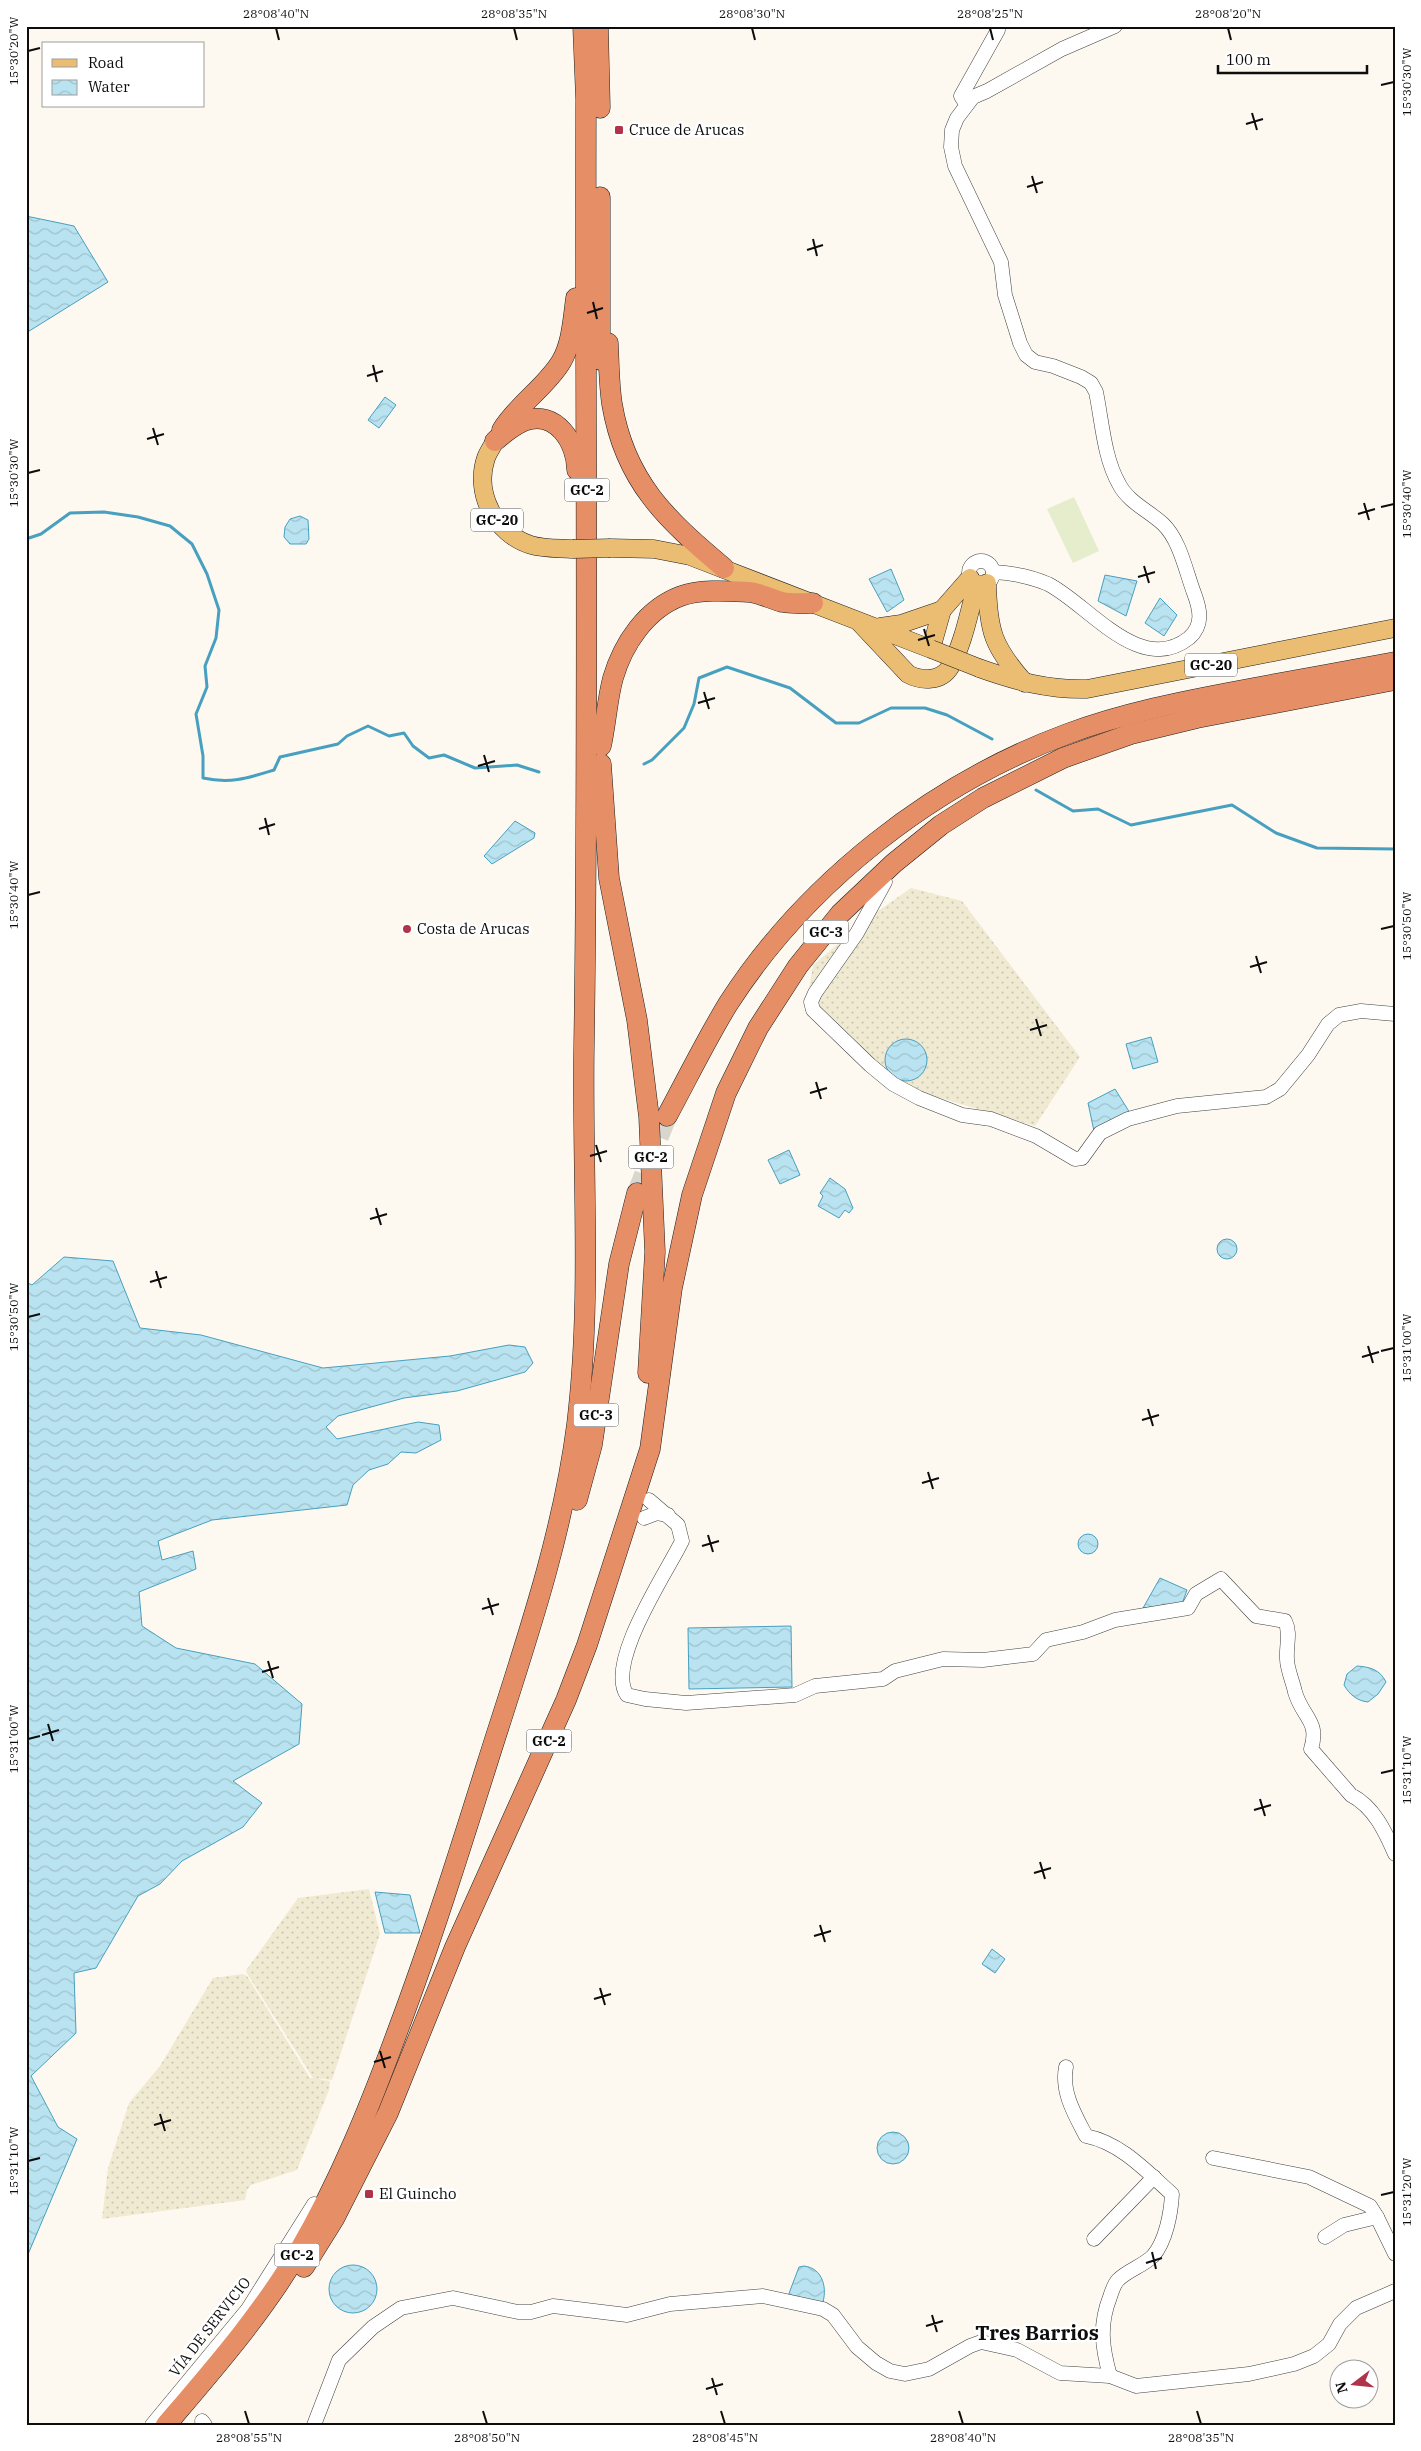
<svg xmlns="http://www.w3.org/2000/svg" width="1421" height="2451" font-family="'IBM Plex Serif',serif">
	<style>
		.farmland { fill: url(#farmland-dots) }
		.pitch { fill: #e6edcd }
		.water { fill: url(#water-waves); stroke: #47a0bf }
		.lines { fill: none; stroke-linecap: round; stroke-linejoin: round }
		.stream { stroke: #47a0bf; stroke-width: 3 }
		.highway-tunnel { stroke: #d9d6ce; stroke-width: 20; stroke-dasharray: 20 10; stroke-linecap: butt }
		.minor-casing { stroke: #404040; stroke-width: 15 }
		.major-casing { stroke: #1e1e1e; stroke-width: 19 }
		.highway-casing { stroke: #1e1e1e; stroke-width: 21 }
		.minor { stroke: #fff; stroke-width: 14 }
		.major { stroke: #ebbd72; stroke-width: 18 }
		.highway { stroke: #e68e65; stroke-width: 20 }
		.major-bridge-casing { stroke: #1e1e1e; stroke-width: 19; stroke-linecap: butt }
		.major-bridge { stroke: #ebbd72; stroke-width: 18 }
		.ticks { fill: none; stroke: #0d0d0d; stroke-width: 2 }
		.poi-dot { fill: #b0334a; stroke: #fff; stroke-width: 2 }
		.labels { text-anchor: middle; stroke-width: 5; stroke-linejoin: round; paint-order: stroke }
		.shield { fill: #fff; stroke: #565656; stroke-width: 1 }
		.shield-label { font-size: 14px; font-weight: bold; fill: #0d0d0d }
		.poi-label { font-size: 15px; fill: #0d0d0d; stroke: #fff; text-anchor: start }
		.street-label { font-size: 15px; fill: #0d0d0d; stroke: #fff }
		.district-label { font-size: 20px; font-weight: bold; fill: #0d0d0d; stroke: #fff }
		.neatline { fill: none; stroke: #0d0d0d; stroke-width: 2 }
		.ticks-label { font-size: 12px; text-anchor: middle; fill: #0d0d0d }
	</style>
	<defs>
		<pattern id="farmland-dots" width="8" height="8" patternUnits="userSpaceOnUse" patternTransform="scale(1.25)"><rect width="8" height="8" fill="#f1ead2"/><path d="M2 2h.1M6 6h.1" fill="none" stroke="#cdc8b3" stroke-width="1.8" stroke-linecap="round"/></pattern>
		<pattern id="water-waves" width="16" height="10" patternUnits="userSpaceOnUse" patternTransform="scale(1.25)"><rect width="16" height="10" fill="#b9e3f0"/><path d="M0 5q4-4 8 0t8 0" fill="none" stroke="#9ec2cd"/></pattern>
	</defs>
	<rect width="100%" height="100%" fill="#fdf9f0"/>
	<g class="farmland">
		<polygon points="911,888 962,901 1080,1057 1035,1126 893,1084 808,995 813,965 871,916"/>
		<polygon points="369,1889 380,1934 332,2080 314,2078 330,2081 329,2090 297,2170 251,2185 247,2190 245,2200 102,2219 108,2168 129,2103 160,2066 213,1978 243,1974 247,1976 310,2078 313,2078 246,1972 247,1969 298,1898"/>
	</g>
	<polygon class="pitch" points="1074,497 1099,551 1073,563 1047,509"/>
	<g class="water">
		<polygon points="26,216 74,226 108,282 26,333"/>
		<polygon points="385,397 396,405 379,428 368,420"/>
		<polygon points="300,516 308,520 309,539 306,544 290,544 284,537 285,527 290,519"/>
		<polygon points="891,569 904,600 887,612 869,579"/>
		<polygon points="1105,575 1137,581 1126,616 1098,601"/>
		<polygon points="1160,598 1177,615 1164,636 1145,623"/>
		<polygon points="515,821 535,833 534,838 492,864 484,856"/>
		<polygon points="1151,1037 1158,1062 1133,1069 1126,1044"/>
		<circle cx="906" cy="1060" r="21"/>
		<polygon points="1115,1089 1130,1113 1094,1131 1088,1103"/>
		<polygon points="789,1150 800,1175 780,1184 768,1160"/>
		<polygon points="830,1178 845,1189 853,1208 849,1213 845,1210 839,1218 818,1206 823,1196 820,1193"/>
		<circle cx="1227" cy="1249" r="10"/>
		<polygon points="64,1257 113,1261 140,1328 201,1335 323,1368 450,1356 509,1345 525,1347 533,1363 525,1372 457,1391 404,1398 338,1416 326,1427 337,1439 418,1422 439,1425 441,1440 416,1453 401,1452 388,1464 369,1470 353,1485 347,1505 212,1520 158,1541 162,1560 193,1551 196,1569 139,1592 142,1626 176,1648 255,1664 302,1704 299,1744 233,1781 262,1803 243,1827 182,1861 160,1884 138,1896 96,1968 74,1973 76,2033 31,2076 58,2127 77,2139 26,2259 26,1282 32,1285"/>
		<circle cx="1088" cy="1544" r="10"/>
		<polygon points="1160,1578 1187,1590 1182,1604 1143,1608"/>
		<polygon points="791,1626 792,1687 689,1689 688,1628"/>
		<path d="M1357,1666C1371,1667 1380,1670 1386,1682L1378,1694L1368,1702C1357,1701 1349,1694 1344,1685L1347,1674Z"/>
		<polygon points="375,1892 410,1895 420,1933 385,1933"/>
		<polygon points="992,1949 1005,1959 995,1973 982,1964"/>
		<circle cx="893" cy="2148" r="16"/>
		<circle cx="353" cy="2289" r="24"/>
		<path d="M804,2266C823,2268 828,2289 822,2305L788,2296L799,2267Z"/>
	</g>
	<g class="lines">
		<g class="stream">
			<path d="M26,539L41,534L70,513L104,512L138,517L170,526L192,544L207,574L219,610L216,638L205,666L207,687L196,714L203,756V778C231,784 248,778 274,770L280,757L338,744L347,736L368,726L389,736L404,733L413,746L429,758L444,755L475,768L517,765L539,772"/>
			<polyline points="644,764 652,760 684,728 694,704 699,678 727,667 790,688 836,723 859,723 891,708 925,708 947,715 992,739"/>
			<polyline points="1036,790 1073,811 1098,809 1131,825 1232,805 1276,833 1317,848 1395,849"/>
		</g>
		<polyline class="highway-tunnel" points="637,1193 667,1116"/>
		<defs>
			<g id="minor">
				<polyline points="966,104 961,96 998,30 998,26"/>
				<circle cx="981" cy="573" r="12"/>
				<path d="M993,572C1012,573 1030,576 1048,584C1088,604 1140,677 1189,638C1204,625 1200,609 1194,593C1186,572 1180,540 1163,524C1149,511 1128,502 1119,484C1104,458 1102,421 1096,392L1091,383L1081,377L1053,366L1035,362L1026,355L1020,343L1005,295L1001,262L955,166L951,147L952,130L957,118L973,97L987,91L1062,49L1115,26"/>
				<polyline points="885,882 857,933 815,993 811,1002 813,1010 870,1065 893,1084 919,1098 962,1115 991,1119 1036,1136 1075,1159 1082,1158 1100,1133 1128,1119 1177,1106 1266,1097 1280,1089 1308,1055 1328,1024 1339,1015 1361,1011 1395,1014"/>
				<path d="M649,1500L678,1525L682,1541C667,1572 605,1663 627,1695L645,1699L686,1703L795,1695L815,1686L883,1679L895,1671L943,1659L983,1660L1033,1654L1046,1640L1083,1632L1115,1620L1188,1608L1196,1594L1221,1579L1256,1616L1285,1621C1291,1633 1286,1645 1287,1659C1287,1669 1293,1682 1295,1692C1302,1717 1320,1721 1311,1749L1351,1795C1374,1807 1385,1831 1395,1854"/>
				<polyline points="644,1518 657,1513 668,1515"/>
				<path d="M1066,2067C1061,2092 1075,2115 1086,2136C1121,2143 1146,2171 1172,2194C1171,2213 1166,2241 1153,2256C1143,2266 1128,2270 1118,2280C1114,2284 1112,2291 1110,2297C1099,2325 1102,2347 1110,2376"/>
				<polyline points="1213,2158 1309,2177 1370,2206 1377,2217"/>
				<polyline points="1325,2237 1344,2225 1377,2217 1395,2254"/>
				<polyline points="1094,2239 1154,2177"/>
				<polyline points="202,2421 205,2425"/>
				<polyline points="152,2425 248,2309 314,2204"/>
				<polyline points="314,2425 339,2360 373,2327 401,2308 453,2298 518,2312 531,2312 553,2306 627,2315 670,2304 763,2296 823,2309 833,2315 857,2347 876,2363 890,2371 905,2374 929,2369 970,2346 981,2342 1017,2350 1060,2373 1110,2376 1136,2386 1249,2374 1294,2364 1314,2356 1329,2344 1340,2324 1356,2308 1395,2291"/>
			</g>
			<g id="major">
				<path d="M495,441C492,447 488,452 486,458C474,493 495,534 531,545C544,549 559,548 573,549"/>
				<polyline points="610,548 654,549 690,556 931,649 942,610 970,578"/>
				<path d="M987,583C988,631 993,647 1025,683"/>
				<path d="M859,622L908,674C921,681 941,682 950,667C964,643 969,611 977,584"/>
				<polyline points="880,627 901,624 942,610"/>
				<path d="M979,668C1015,681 1049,690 1087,689L1395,628"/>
			</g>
			<g id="highway">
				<polyline points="598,26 600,108"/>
				<polyline points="600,197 600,360"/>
				<path d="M608,343C609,363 609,385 612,404C625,482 667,520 724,568"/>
				<path d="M502,430C518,404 545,388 561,362C572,344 573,319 576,298"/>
				<path d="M495,441C504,433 513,426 524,421C556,409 577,443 577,470"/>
				<path d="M601,746C606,724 607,700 613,678C623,644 646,609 681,596C701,589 728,591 749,592C760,593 771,599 782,602C792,604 802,603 813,603"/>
				<polyline points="601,764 609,878 637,1020 649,1117 655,1252 648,1373"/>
				<path d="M667,1116C687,1079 706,1040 728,1004C806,883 932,784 1067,734C1123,713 1184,701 1243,690C1294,681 1344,671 1395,662"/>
				<polyline points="577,1500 592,1445 619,1264 637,1193"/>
				<polyline points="304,2267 334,2219 388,2113 455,1947 566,1700 587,1645 650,1449 672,1288 692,1195 726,1093 758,1028 798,966 840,914 894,863 941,825 983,798 1063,758 1131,734 1197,718 1395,680"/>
				<path d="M166,2425C213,2370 262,2314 299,2251C340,2181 370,2106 398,2030C431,1942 459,1853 487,1764C522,1653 562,1541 577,1424C592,1299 582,1173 584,1047C589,731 585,415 586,99L583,26"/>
			</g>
		</defs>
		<use href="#minor" class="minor-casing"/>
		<use href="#major" class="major-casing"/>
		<use href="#highway" class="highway-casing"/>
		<use href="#minor" class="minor"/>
		<use href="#major" class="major"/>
		<use href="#highway" class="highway"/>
		<defs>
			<g id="major-bridge">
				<polyline points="573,549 610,548"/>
				<polyline points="931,649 979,668"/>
			</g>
		</defs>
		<use href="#major-bridge" class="major-bridge-casing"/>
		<use href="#major-bridge" class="major-bridge"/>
	</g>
	<path class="ticks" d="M276,28L279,40M514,28L517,40M752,28L755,40M990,28L993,40M1228,28L1231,40M28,51L40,48M1381,85L1394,82M1252,113L1257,130M1246,124L1263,119M1032,176L1037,193M1027,187L1043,182M813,239L817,256M807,250L823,245M593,302L597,319M587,313L603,308M373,365L377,382M367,376L383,371M153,428L158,445M147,439L164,434M28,473L40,470M1364,503L1369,520M1381,507L1394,504M1358,514L1375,509M1144,566L1149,583M1138,577L1155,572M924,629L929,646M918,640L935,635M704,692L709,709M698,703L715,698M484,755L489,772M478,766L495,761M265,818L269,835M259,829L275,824M28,895L40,892M1381,929L1394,926M1256,956L1261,973M1250,967L1267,962M1036,1019L1041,1036M1030,1030L1047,1025M816,1082L821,1099M810,1093L827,1088M596,1145L601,1162M590,1156L607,1151M376,1208L381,1225M370,1219L387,1214M156,1271L161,1288M150,1282L167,1277M28,1317L40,1314M1368,1346L1373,1363M1381,1351L1394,1348M1362,1357L1379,1352M1148,1409L1153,1426M1142,1420L1159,1415M928,1472L933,1489M922,1483L939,1478M708,1535L713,1552M702,1546L719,1541M488,1598L493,1615M482,1609L499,1604M268,1661L273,1678M262,1672L279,1667M48,1724L53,1741M42,1735L59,1730M28,1739L40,1736M1381,1773L1394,1770M1260,1799L1265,1816M1254,1810L1271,1805M1040,1862L1045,1879M1034,1873L1051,1868M820,1925L825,1942M814,1936L831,1931M600,1988L605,2005M594,1999L611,1994M380,2051L385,2068M374,2062L391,2057M160,2114L165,2131M154,2125L171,2120M28,2161L40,2158M1381,2195L1394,2192M1152,2252L1156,2269M1146,2263L1162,2258M932,2315L937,2332M926,2326L943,2321M712,2378L717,2395M706,2389L723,2384M245,2411L249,2424M483,2411L487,2424M721,2411L725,2424M959,2411L963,2424M1197,2411L1201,2424"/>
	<g class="poi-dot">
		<rect x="614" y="125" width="10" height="10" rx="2.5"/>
		<circle cx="407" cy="929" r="5"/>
		<rect x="364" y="2189" width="10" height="10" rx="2.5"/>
	</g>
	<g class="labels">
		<g class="shield">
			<rect x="564.5" y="478.5" width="45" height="23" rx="4"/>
			<rect x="471" y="508.5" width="52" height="23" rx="4"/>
			<rect x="1185" y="653.5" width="52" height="23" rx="4"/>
			<rect x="803.5" y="920.5" width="45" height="23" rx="4"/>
			<rect x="628.5" y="1145.5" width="45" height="23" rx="4"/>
			<rect x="573.5" y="1403.5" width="45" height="23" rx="4"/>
			<rect x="526.5" y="1729.5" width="45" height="23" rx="4"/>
			<rect x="274.5" y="2243.5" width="45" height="23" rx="4"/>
		</g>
		<g class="shield-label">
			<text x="587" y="495">GC-2</text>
			<text x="497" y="525">GC-20</text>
			<text x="1211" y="670">GC-20</text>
			<text x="826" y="937">GC-3</text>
			<text x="651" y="1162">GC-2</text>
			<text x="596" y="1420">GC-3</text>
			<text x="549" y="1746">GC-2</text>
			<text x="297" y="2260">GC-2</text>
		</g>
		<g class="poi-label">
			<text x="629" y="135">Cruce de Arucas</text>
			<text x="417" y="934">Costa de Arucas</text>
			<text x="379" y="2199">El Guincho</text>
		</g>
		<g class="street-label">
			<text transform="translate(210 2327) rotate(-52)" y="5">VÍA DE SERVICIO</text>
		</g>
		<g class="district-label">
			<text x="1037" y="2340">Tres Barrios</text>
		</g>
	</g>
	<rect width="1421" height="2451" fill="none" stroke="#ffffff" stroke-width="55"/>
	<rect x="42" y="42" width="162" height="65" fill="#ffffff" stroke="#9e9e9e"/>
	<rect x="52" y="59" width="25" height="8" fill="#ebbd72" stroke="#9e9e9e"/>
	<text x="88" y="68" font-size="15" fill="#0d0d0d">Road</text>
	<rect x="52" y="80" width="25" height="15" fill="url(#water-waves)" stroke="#9e9e9e"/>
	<text x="88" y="92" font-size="15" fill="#0d0d0d">Water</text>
	<g transform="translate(1354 2384) rotate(254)"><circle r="24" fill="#ffffff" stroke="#9e9e9e"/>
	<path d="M0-4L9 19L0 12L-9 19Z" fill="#b0334a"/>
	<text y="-8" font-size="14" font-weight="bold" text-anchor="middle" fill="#0d0d0d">N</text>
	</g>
	<path d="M1218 65v8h149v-8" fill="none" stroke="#0d0d0d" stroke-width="2.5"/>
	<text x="1226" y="65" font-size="15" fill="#0d0d0d" stroke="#ffffff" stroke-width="4" paint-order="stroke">100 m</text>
	<rect x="28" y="28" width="1366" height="2396" class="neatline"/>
	<g class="ticks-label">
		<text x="276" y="18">28°08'40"N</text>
		<text x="514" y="18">28°08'35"N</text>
		<text x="752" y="18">28°08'30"N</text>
		<text x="990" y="18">28°08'25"N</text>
		<text x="1228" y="18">28°08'20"N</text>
		<text transform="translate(14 51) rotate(-90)" y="4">15°30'20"W</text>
		<text transform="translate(1407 82) rotate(-90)" y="4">15°30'30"W</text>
		<text transform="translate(14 473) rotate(-90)" y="4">15°30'30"W</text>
		<text transform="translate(1407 504) rotate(-90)" y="4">15°30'40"W</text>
		<text transform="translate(14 895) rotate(-90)" y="4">15°30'40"W</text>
		<text transform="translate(1407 926) rotate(-90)" y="4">15°30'50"W</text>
		<text transform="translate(14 1317) rotate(-90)" y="4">15°30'50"W</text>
		<text transform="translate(1407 1348) rotate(-90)" y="4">15°31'00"W</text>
		<text transform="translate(14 1739) rotate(-90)" y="4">15°31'00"W</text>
		<text transform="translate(1407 1770) rotate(-90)" y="4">15°31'10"W</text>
		<text transform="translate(14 2161) rotate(-90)" y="4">15°31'10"W</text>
		<text transform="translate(1407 2192) rotate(-90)" y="4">15°31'20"W</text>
		<text x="249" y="2442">28°08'55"N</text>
		<text x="487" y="2442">28°08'50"N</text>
		<text x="725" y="2442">28°08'45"N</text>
		<text x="963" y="2442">28°08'40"N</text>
		<text x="1201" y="2442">28°08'35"N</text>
	</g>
</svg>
